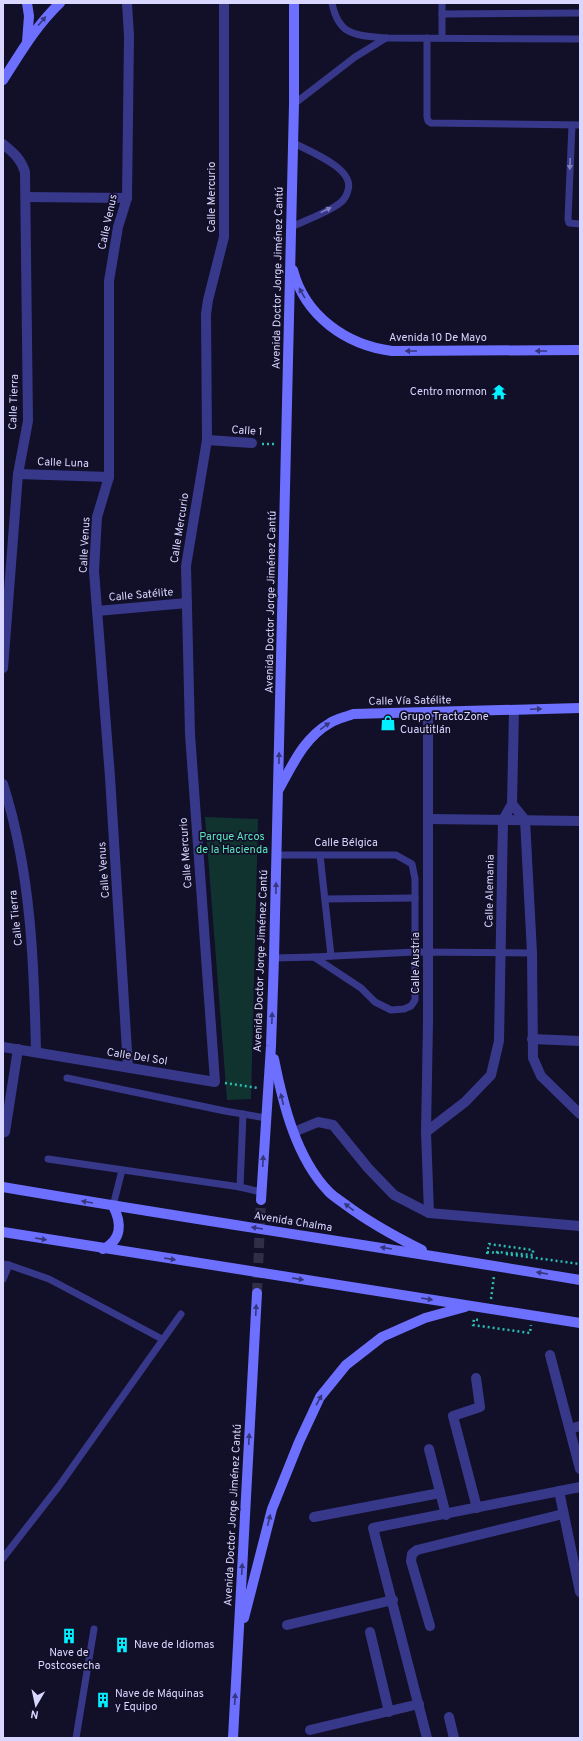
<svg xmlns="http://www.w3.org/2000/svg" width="583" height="1741" font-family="Overpass,sans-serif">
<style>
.green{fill:#113330}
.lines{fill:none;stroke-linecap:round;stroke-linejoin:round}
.secondary-tunnel{stroke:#302d49;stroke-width:10;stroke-dasharray:10 5;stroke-linecap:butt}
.path{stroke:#2abfb0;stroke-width:2.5;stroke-dasharray:2 3;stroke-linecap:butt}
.lane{stroke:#38388a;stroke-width:7}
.street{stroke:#38388a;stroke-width:10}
.secondary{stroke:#6d70ff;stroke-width:10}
.oneway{fill:#36367f}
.oneway2{fill:#807fbf}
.labels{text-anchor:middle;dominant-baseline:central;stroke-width:3.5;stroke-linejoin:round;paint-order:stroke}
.street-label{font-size:11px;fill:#d9d6ff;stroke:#120f29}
.poi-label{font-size:11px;fill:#d9d6ff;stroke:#120f29;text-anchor:start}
.park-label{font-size:11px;fill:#5ce6bd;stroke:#120f29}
</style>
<rect width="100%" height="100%" fill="#120f29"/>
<!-- green -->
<path class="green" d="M205,817L258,819L251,1099L227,1100Z"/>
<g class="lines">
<!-- secondary-tunnel -->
<path class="secondary-tunnel" d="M257,1293L261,1200"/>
<!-- path -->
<g class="path">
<path d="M262,444H275"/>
<path d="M225,1083L258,1088"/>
<path d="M487,1252L499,1253"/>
<path d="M487,1254L489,1244L533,1250V1255L497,1252V1256"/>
<path d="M506,1254L580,1264"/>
<path d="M491,1299L494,1276"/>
<path d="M478,1320L474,1319L473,1325L530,1333L531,1325"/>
</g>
<!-- lane -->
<g class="lane">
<path d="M332,3C339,37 356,35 386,38L580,39"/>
<path d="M442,14L580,13"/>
<path d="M427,38V117L428,121L431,123L580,125"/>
<path d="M442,38V3"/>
<path d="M294,104L355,57L386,38"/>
<path d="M572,125L568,219L569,223L580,224"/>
<path d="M291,227C306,220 327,213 340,203C344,200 347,195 348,190C355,168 308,151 292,142"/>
<path d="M320,855L331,956"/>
<path d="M325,899L415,898"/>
<path d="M314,957L415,952L532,953"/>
<path d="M274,958L314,957L361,988L375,1002L391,1010L404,1009L411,1006L415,1000V879L412,864L396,855H277"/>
<path d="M67,1078L225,1111L266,1118"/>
<path d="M243,1114L240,1187L261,1192"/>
<path d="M48,1159L240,1187"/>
<path d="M113,1206L122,1170"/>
<path d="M3,1264L9,1265L3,1279"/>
<path d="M9,1265L49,1279L162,1339"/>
<path d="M3,1558L59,1486L181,1314"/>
<path d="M76,1738L94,1629"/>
</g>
<!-- street -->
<g class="street">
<path d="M127,3L129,36L127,198L118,227L109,281V477L97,517L94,571L110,777L128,1067"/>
<path d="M3,144C14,153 21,159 25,172L28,421L18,474L3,668"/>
<path d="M26,197L127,198"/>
<path d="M207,440L252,443"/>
<path d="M18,474L109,477"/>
<path d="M97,611L187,603"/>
<path d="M428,712V1022L426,1132L429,1213"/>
<path d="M3,784C31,871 34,962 36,1052"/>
<path d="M512,804L525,820L532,953L533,1058L541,1076L580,1114"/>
<path d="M428,819L580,821"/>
<path d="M532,1039L580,1041"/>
<path d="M3,1047L215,1082L190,734L186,566L207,440L206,314L208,300L224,237V3"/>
<path d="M5,1132L18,1049"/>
<path d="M294,1132L318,1122L333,1125L368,1168L394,1195L429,1213L580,1226"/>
<path d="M426,1132L465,1102L491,1075L499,1041L503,820L512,804L514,710"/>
<path d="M550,1355L580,1469"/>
<path d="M476,1378L480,1407L453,1416L477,1508"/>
<path d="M570,1429L580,1426"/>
<path d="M429,1449L446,1515"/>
<path d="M559,1491L580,1592"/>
<path d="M314,1517L440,1493"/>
<path d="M287,1625L393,1600"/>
<path d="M430,1626L411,1561L412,1554L417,1550L563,1514"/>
<path d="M370,1632L389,1712"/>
<path d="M449,1717L454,1738"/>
<path d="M310,1730L419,1704"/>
<path d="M427,1738L373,1528L580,1487"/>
</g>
<!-- secondary -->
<g class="secondary">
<path d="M27,42L29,16L27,3"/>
<path d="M3,80C21,52 36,26 60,3"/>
<path d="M293,270C305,316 346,345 392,351L580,350"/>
<path d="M279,789C293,764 304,738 330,723C336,719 346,717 353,714L580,708"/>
<path d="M274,1059C283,1104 296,1158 329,1192C334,1197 341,1201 346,1205C370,1223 396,1237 422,1250"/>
<path d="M3,1187C195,1220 388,1248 580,1280"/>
<path d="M261,1200L271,1046L274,958L294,104V3"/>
<path d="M3,1232L580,1323"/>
<path d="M103,1249C122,1240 122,1223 113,1206"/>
<path d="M244,1618L272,1509L299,1442L320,1397L346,1365L382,1337L425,1318L465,1307"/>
<path d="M233,1738L257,1293"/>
</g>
</g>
<!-- one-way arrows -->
<defs><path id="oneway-solid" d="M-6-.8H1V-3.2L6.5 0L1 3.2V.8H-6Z"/></defs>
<g class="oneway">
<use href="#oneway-solid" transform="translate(42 21) rotate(-50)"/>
<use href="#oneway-solid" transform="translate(302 293) rotate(-120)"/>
<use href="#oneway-solid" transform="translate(411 351) rotate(180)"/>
<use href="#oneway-solid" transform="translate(541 351) rotate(180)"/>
<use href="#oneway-solid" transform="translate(536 709) rotate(-2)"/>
<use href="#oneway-solid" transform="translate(325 726) rotate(-36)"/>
<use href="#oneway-solid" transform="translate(279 758) rotate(-89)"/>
<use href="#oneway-solid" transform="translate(276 888) rotate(-89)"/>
<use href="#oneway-solid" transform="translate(272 1018) rotate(-88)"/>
<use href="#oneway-solid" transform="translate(282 1099) rotate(-104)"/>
<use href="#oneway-solid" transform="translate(263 1161) rotate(-87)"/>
<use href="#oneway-solid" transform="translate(87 1202) rotate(-170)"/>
<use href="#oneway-solid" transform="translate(349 1207) rotate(-143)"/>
<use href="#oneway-solid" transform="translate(257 1228) rotate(-171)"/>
<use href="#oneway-solid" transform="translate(41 1239) rotate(9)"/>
<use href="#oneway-solid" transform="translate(386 1248) rotate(-171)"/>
<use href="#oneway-solid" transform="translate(170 1259) rotate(9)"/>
<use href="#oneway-solid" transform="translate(542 1273) rotate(-171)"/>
<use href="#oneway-solid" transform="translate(298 1279) rotate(9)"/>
<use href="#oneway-solid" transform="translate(427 1299) rotate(9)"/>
<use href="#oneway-solid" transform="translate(256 1310) rotate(-87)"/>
<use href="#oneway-solid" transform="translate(319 1400) rotate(-61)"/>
<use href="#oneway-solid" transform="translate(249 1439) rotate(-87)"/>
<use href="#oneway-solid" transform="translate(269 1520) rotate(-76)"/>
<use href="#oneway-solid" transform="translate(242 1569) rotate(-87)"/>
<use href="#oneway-solid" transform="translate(235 1699) rotate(-86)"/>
</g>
<g class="oneway2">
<use href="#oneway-solid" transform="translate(570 164) rotate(92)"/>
<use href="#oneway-solid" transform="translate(326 210) rotate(-26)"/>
</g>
<!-- icons -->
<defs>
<g id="temple-bare" transform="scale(1.2)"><path d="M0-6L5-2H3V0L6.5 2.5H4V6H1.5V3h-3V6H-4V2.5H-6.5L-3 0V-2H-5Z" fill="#02f0ff" stroke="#120f29" stroke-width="2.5" paint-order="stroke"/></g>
<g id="shop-bare" transform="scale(1.2)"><path d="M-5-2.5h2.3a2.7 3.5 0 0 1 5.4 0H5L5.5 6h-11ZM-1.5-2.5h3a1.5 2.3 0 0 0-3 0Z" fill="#02f0ff" stroke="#120f29" stroke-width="2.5" paint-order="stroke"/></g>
<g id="building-bare" transform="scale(1.2)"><path d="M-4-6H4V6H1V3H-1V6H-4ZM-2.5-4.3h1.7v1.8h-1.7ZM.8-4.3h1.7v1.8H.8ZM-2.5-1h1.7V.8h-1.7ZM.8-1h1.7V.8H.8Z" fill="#02f0ff" stroke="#120f29" stroke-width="2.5" paint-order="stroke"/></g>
</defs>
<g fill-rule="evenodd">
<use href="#temple-bare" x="499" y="392"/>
<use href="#shop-bare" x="388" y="723"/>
<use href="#building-bare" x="69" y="1636"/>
<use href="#building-bare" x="122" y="1645"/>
<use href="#building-bare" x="103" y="1700"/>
</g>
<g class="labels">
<!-- street labels -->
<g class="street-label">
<text transform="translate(212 197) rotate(-90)">Calle Mercurio</text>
<text transform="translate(108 222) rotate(-78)">Calle Venus</text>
<text transform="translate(278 278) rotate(-89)">Avenida Doctor Jorge Jiménez Cantú</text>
<text x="438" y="338">Avenida 10 De Mayo</text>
<text transform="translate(14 402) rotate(-88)">Calle Tierra</text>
<text transform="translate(247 431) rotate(4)">Calle 1</text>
<text transform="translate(63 463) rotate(2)">Calle Luna</text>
<text transform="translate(180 528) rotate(-81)">Calle Mercurio</text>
<text transform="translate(85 545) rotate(-87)">Calle Venus</text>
<text transform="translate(141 595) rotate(-5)">Calle Satélite</text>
<text transform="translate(271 602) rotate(-89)">Avenida Doctor Jorge Jiménez Cantú</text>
<text transform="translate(410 701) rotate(-1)">Calle Vía Satélite</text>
<text x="346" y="843">Calle Bélgica</text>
<text transform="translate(186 853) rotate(-94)">Calle Mercurio</text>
<text transform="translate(104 870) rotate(-94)">Calle Venus</text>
<text transform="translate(490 891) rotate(-89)">Calle Alemania</text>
<text transform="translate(16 918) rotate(-96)">Calle Tierra</text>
<text transform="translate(261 961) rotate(-88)">Avenida Doctor Jorge Jiménez Cantú</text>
<text transform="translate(416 963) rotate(-90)">Calle Austria</text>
<text transform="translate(137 1057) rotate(9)">Calle Del Sol</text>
<text transform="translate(293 1222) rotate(9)">Avenida Chalma</text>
<text transform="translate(233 1515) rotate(-87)">Avenida Doctor Jorge Jiménez Cantú</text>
</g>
<!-- poi labels -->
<g class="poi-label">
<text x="487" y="392" text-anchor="end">Centro mormon</text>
<text x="400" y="717">Grupo TractoZone<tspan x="400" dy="13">Cuautitlán</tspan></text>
<text x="134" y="1645">Nave de Idiomas</text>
<text x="69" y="1653" text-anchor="middle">Nave de<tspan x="69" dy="13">Postcosecha</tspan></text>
<text x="115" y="1694">Nave de Máquinas<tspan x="115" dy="13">y Equipo</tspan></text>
</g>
<!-- park labels -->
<g class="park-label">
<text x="232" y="837">Parque Arcos<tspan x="232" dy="13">de la Hacienda</tspan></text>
</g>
</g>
<!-- border -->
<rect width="583" height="1741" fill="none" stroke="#d9d6ff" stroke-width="8"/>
<!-- north arrow -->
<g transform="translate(36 1705) rotate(189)" stroke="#120f29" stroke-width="3" paint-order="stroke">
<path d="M0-3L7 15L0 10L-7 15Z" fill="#d9d6ff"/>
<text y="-6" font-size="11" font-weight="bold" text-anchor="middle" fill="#d9d6ff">N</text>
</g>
</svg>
